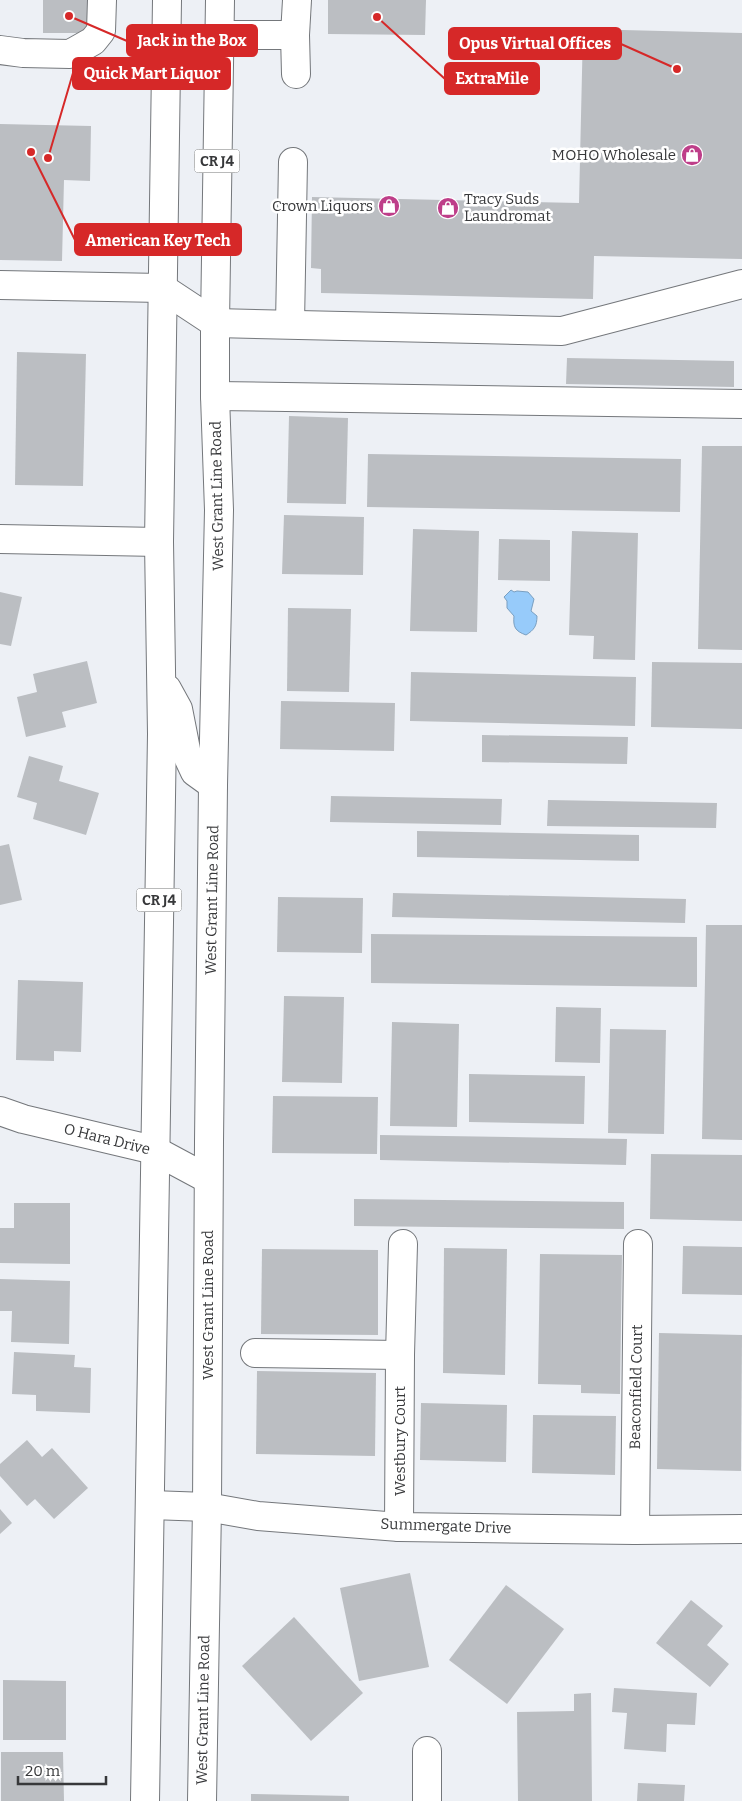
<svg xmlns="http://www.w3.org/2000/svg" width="742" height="1801" font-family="Bitter,serif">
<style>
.water{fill:#97cbfa;stroke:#7a9fc0}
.building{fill:#bbbec2}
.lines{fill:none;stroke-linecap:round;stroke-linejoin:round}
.minor-casing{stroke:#74777b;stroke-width:30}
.major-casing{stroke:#74777b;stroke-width:30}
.minor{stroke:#fff;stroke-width:28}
.major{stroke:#fff;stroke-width:28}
.labels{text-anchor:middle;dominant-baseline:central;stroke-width:5;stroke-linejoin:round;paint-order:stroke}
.shield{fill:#fff;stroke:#737475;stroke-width:1}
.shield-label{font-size:14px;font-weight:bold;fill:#37383a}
.poi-label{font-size:15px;fill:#37383a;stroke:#fff;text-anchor:end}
.street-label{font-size:15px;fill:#37383a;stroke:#fff}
.leader{fill:none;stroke:#d62828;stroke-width:2}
.callout-dot{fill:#d62828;stroke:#fff;stroke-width:2}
.callout{fill:#d62828;stroke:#d62828;stroke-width:2}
.callout-label{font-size:16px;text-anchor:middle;font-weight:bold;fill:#fff}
</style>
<rect width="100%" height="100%" fill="#edf0f5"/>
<!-- water -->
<path class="water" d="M511,590L514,592L517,591L528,592L534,599L531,611L537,616C537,626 534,630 526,635C515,631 513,627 514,616L507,608V601L504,597Z"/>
<!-- building -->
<g class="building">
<rect x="43" y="0" width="51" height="33"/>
<path d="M328,0H426L425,35L328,34Z"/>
<path d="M583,29L742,33V259L594,256L593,299L321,293V269L311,268L312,197L579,203Z"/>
<path d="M0,124L91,126L90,181L64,180L62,261L0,260Z"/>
<path d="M17,352L86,354L83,486L15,485Z"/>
<path d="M567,358L734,361V387L566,384Z"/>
<path d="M289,416L348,418L346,504L287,503Z"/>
<path d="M702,446H742V650L698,649Z"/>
<path d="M368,454L681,459L680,512L367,507Z"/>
<path d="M284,515L364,517L363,575L282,574Z"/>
<path d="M413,529L479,531L477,632L410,631Z"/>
<path d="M572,531L638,533L635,660L593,659L594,636L569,635Z"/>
<path d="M499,539L550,540V581L498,580Z"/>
<path d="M0,592L22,597L11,646L0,644Z"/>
<path d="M288,608L351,609L349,692L287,691Z"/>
<path d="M87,661L97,703L62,712L66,727L26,737L17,697L37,692L33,674Z"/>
<path d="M652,662L742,663V729L651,727Z"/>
<path d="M411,672L636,677L635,726L410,721Z"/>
<path d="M281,701L395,703L394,751L280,749Z"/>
<path d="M482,735L628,737L627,764L482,762Z"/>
<path d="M29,756L63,766L59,781L99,793L86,835L33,819L37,803L17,797Z"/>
<path d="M331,796L502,799L501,825L330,822Z"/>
<path d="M548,800L717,803L716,828L547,826Z"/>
<path d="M417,831L639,835V861L417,857Z"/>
<path d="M9,844L22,900L0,905V846Z"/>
<path d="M393,893L686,899L685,923L392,917Z"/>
<path d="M278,897L363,898L362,953L277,952Z"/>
<path d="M706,925H742V1140L702,1139Z"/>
<path d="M371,934L697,937V987L371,983Z"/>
<path d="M18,980L83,982L81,1052L54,1051V1061L16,1060Z"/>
<path d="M284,996L344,997L342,1083L282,1082Z"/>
<path d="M556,1007L601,1008L600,1063L555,1062Z"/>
<path d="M392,1022L459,1024L457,1127L390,1126Z"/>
<path d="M610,1029L666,1030L664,1134L608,1133Z"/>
<path d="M469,1074L585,1076L584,1124L469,1122Z"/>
<path d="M273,1096L378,1097L377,1154L272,1153Z"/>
<path d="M380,1135L627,1139L626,1165L380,1160Z"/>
<path d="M651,1154L742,1155V1221L650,1219Z"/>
<path d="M354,1199L624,1202V1229L354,1226Z"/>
<path d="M14,1203H70V1264L0,1263V1228H14Z"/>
<path d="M683,1246L742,1247V1295L682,1294Z"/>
<path d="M444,1248L507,1249L505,1375L443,1373Z"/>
<path d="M262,1249L378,1250V1335L261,1334Z"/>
<path d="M540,1254L622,1255L620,1394L581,1393V1385L538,1384Z"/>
<path d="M0,1279L70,1281L69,1344L11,1342L12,1311H0Z"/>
<path d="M659,1333L742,1335L741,1471L657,1469Z"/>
<path d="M14,1352L75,1355L74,1367L91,1368L90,1413L36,1411V1395L12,1394Z"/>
<path d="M257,1371L376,1373L375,1456L256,1454Z"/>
<path d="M421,1403L507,1405L506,1462L420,1460Z"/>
<path d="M533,1415L616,1416L615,1475L532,1473Z"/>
<path d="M27,1440L42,1457L52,1448L88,1488L54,1519L35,1499L27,1506L0,1476V1464Z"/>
<path d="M0,1509L12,1523L0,1534Z"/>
<path d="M410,1573L429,1667L359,1681L340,1588Z"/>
<path d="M506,1585L564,1629L507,1704L449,1660Z"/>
<path d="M691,1600L723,1626L707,1645L729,1664L710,1687L656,1643Z"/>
<path d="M294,1617L363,1693L311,1741L242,1666Z"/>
<path d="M3,1680L66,1681V1740H3Z"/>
<path d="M614,1688L697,1693L695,1725L667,1724L666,1752L624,1749L627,1713L612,1712Z"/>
<path d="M591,1693L592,1801H518L517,1712L574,1711V1694Z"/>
<path d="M1,1752H63L64,1801H1Z"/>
<path d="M638,1783L685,1785L684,1801H637Z"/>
<path d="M251,1794L349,1796V1801H251Z"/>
</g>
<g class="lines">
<!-- minor casing -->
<g class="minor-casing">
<g id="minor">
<path d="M219,35H295L296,74"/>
<path d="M295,35L297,0"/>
<path d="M0,50L23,53L70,54L93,41L101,31L102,0"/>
<path d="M0,285L162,288L215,323L562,331L742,284"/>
<path d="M290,324L293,162"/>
<path d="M215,396L742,404"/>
<path d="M0,539L159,542"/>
<path d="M0,1111L23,1119L154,1150L208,1179"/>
<path d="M255,1353L400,1355"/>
<path d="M151,1505L207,1507L258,1516L399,1527L635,1530L742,1529"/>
<path d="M399,1527L400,1355L403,1244"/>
<path d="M635,1530L638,1244"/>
<path d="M427,1801V1751"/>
</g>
</g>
<!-- major casing -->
<g class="major-casing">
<g id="major">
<path d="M167,689L178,709L187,755L195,772L213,785"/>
<path d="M145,1801L162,734L159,542L167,0"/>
<path d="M202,1801L207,1507L209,1142L213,785L219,510L215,396V323L220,0"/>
</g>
</g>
<!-- minor -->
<use href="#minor" class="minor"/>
<!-- major -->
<use href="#major" class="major"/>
</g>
<!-- icons -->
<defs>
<g id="shop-disc" transform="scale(1.125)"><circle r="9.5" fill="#be3e89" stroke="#fff"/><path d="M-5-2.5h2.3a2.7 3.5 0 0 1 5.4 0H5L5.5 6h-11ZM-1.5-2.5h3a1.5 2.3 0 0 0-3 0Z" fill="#fff"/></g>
</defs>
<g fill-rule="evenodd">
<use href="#shop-disc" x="692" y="155"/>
<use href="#shop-disc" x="389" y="206"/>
<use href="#shop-disc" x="448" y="208"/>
</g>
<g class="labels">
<!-- shield labels -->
<g class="shield">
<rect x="194.5" y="149.5" width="45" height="23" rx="4"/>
<rect x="136.5" y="888.5" width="45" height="23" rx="4"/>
</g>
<g class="shield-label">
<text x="217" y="161">CR J4</text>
<text x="159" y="900">CR J4</text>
</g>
<!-- poi labels -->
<g class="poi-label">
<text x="676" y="155">MOHO Wholesale</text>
<text x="464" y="199" text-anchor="start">Tracy Suds<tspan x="464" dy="17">Laundromat</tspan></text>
<text x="373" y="206">Crown Liquors</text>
</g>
<!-- street labels -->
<g class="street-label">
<text transform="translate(217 496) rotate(-91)">West Grant Line Road</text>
<text transform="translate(212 900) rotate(-89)">West Grant Line Road</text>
<text transform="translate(107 1139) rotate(14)">O Hara Drive</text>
<text transform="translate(208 1305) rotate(-90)">West Grant Line Road</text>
<text transform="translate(636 1387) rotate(-89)">Beaconfield Court</text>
<text transform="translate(400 1441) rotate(-90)">Westbury Court</text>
<text transform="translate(446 1526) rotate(2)">Summergate Drive</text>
<text transform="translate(203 1710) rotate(-89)">West Grant Line Road</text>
</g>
</g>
<!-- callouts -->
<path class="leader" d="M69 16L127 41M677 69L621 44M48 158L73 73M377 17L445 79M31 152L75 240"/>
<g class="callout-dot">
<circle cx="69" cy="16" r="5"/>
<circle cx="677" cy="69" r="5"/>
<circle cx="48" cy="158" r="5"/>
<circle cx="377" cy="17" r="5"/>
<circle cx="31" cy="152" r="5"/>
</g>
<g class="callout">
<rect x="127" y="25" width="130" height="31" rx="5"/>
<rect x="449" y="28" width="172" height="31" rx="5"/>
<rect x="73" y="58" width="157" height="31" rx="5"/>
<rect x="445" y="63" width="94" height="31" rx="5"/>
<rect x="75" y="224" width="166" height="31" rx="5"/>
</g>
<g class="callout-label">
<text x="192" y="46">Jack in the Box</text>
<text x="535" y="49">Opus Virtual Offices</text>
<text x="152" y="79">Quick Mart Liquor</text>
<text x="492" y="84">ExtraMile</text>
<text x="158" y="246">American Key Tech</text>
</g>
<!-- scale -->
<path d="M18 1776v8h88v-8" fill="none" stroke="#37383a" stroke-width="2.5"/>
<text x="25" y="1776" font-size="15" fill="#37383a" stroke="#ffffff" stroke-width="4" paint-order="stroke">20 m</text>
</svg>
